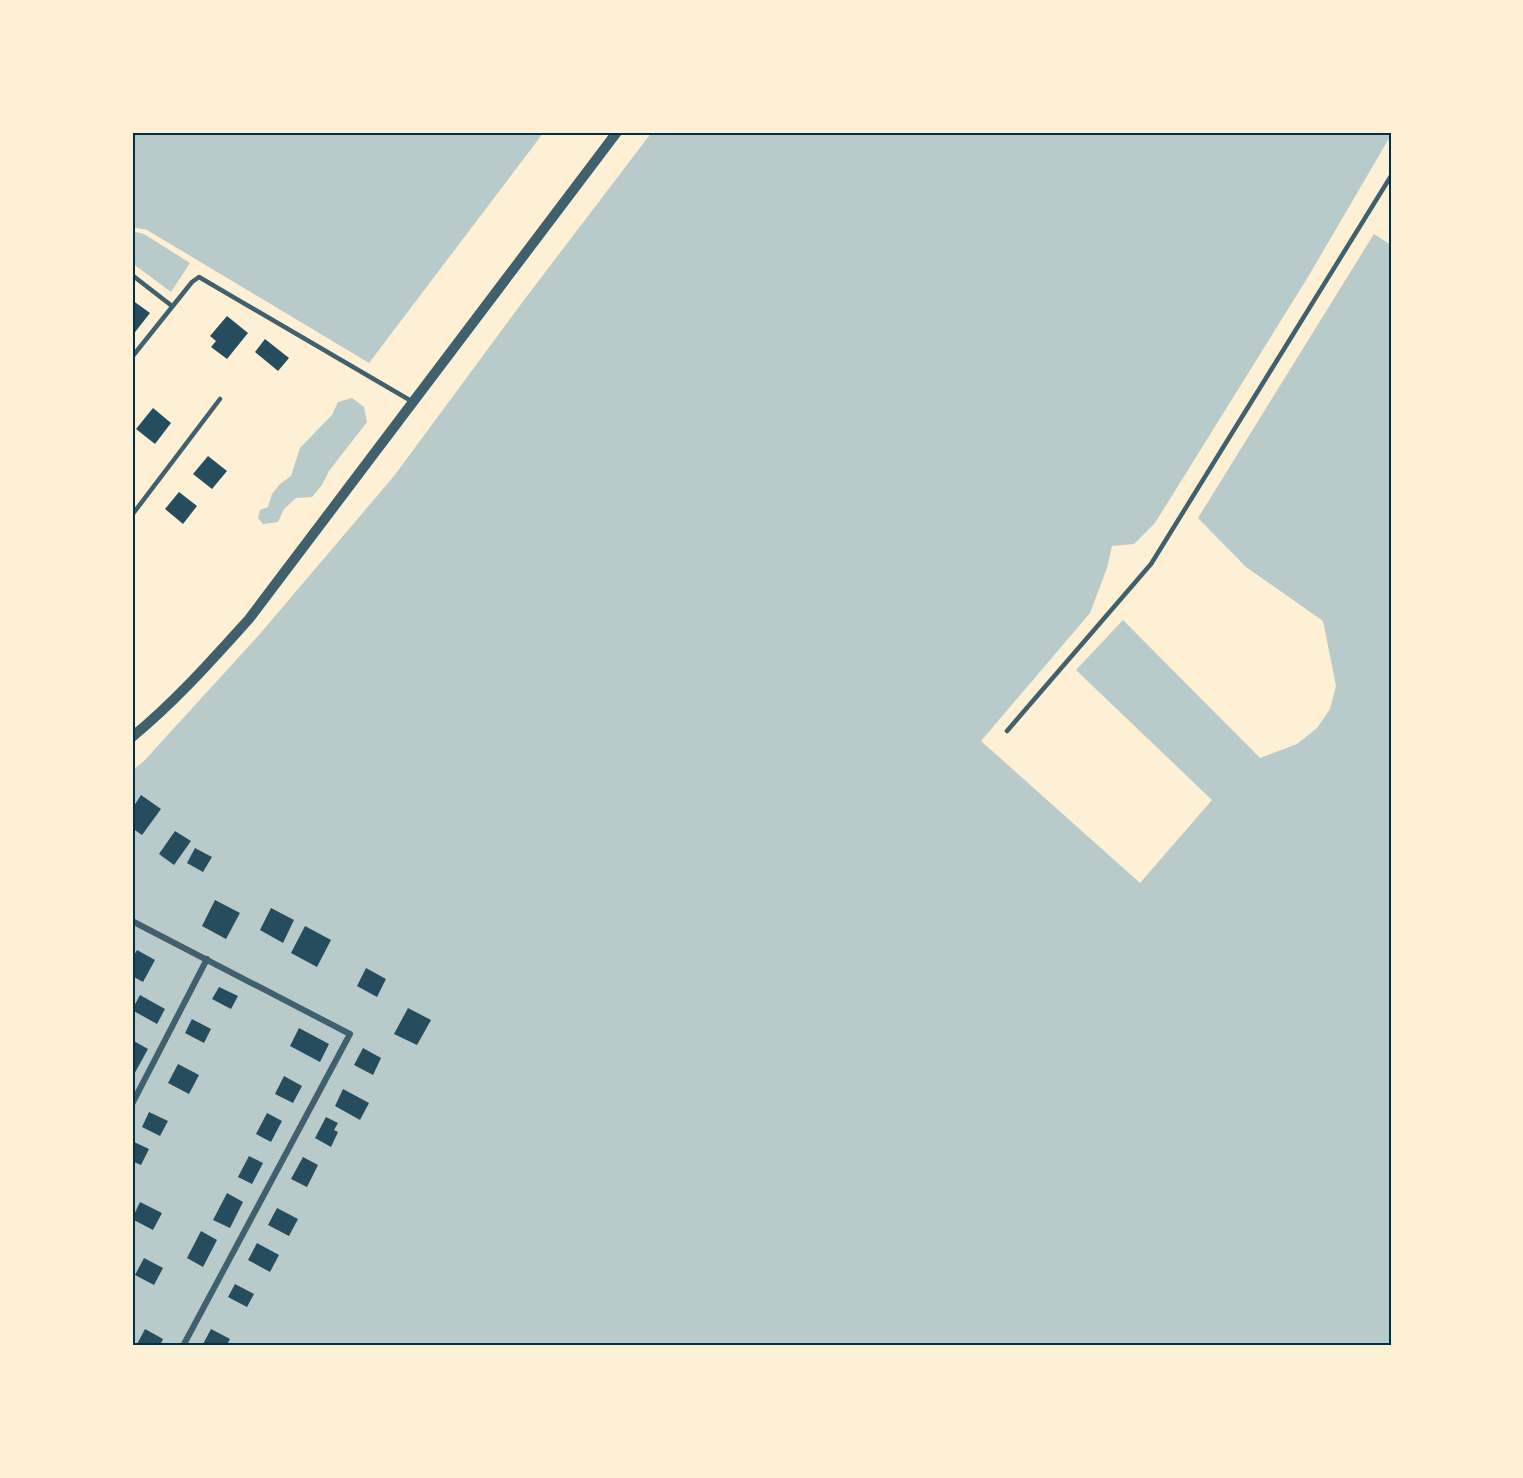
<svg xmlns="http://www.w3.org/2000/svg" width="1523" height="1478" font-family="'PT Sans',sans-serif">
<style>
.green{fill:#b9caca}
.building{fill:#264d5e}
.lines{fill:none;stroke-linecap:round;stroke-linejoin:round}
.service{stroke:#3f606c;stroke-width:4.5}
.minor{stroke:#3f606c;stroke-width:6}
.tertiary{stroke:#3f606c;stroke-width:10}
.neatline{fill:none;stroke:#003049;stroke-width:2}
</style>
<rect width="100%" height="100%" fill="#fdf0d5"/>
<!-- green -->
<g class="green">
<path d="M132,132H544L369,363L147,230L132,227Z"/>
<path d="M652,132H1391V135L1308,277L1155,523L1134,544L1112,546L1107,568L1090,613L981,741L1140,883L1212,800L1076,670L1123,620L1260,758L1297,744L1317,728L1330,709L1336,686L1323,621L1246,567L1198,518L1374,234L1391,245V1346H132V771L144,761L259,635L394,476L521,304Z"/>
<path d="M132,231L144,234L190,263L171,292L132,263Z"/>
<path d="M352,398L364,407L367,422L329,471L322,485L312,497L296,498L284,509L278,522L263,524L258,518L260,510L268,507L272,494L280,484L291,476L300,448L332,415L338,402Z"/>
</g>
<!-- building -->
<g class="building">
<path d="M132,300L150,313L132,336Z"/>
<path d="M227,316L248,333L227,359L211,347L216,341L210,336Z"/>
<path d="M265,339L289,358L278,371L255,352Z"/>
<path d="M153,408L171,423L155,444L136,429Z"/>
<path d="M208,456L227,471L212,489L193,474Z"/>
<path d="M179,492L197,506L183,524L165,509Z"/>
<path d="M141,795L161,809L142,835L132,828V809Z"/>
<path d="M175,831L191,841L174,865L159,854Z"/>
<path d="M195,848L212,857L203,872L187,863Z"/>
<path d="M215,900L240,913L226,939L202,926Z"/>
<path d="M271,908L294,920L283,943L260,930Z"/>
<path d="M305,926L331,940L317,967L291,953Z"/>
<path d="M137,950L155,960L143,982L132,976V959Z"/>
<path d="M366,968L386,979L377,997L357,986Z"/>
<path d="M219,987L238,996L231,1009L212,999Z"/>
<path d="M140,995L165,1009L157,1024L132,1010Z"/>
<path d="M408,1008L431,1020L417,1045L394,1034Z"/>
<path d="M192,1019L211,1029L204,1043L185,1033Z"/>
<path d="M299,1028L329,1044L320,1062L290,1046Z"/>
<path d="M132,1040L148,1049L132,1078Z"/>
<path d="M363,1048L381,1058L373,1075L354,1065Z"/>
<path d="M178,1064L199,1075L189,1094L168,1083Z"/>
<path d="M284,1076L302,1086L293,1103L275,1094Z"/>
<path d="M343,1089L369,1103L360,1120L335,1106Z"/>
<path d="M149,1112L168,1121L160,1136L142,1127Z"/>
<path d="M267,1113L282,1121L271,1142L256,1134Z"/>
<path d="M326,1117L338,1123L334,1130L338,1132L331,1147L315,1138Z"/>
<path d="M132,1141L149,1149L141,1165L132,1161Z"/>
<path d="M249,1156L263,1163L252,1184L238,1177Z"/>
<path d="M303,1157L318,1165L307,1187L291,1179Z"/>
<path d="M227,1193L243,1202L230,1228L213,1220Z"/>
<path d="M140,1202L162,1213L153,1230L132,1219Z"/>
<path d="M277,1208L298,1219L289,1236L268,1225Z"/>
<path d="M201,1231L217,1240L203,1267L187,1258Z"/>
<path d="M257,1243L279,1255L270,1272L248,1260Z"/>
<path d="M144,1258L163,1268L154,1285L135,1275Z"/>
<path d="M235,1284L254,1294L247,1307L228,1297Z"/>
<path d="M145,1329L163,1339L160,1346H136Z"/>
<path d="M211,1329L230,1339L226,1346H202Z"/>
</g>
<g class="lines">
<!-- service -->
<g class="service">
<path d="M132,275L172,306"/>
<path d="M132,357L192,282L199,277L413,402"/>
<path d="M132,515L220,399"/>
<path d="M1007,731L1151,564L1391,176"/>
</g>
<!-- minor -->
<g class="minor">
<path d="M132,921L350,1034L183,1346"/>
<path d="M132,1104L207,959"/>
</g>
<!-- tertiary -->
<path class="tertiary" d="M132,737C175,702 212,660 249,619L617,132"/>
</g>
<!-- border -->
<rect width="1523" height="1478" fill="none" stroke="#fdf0d5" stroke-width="267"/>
<rect x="134" y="134" width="1256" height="1210" class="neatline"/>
</svg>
